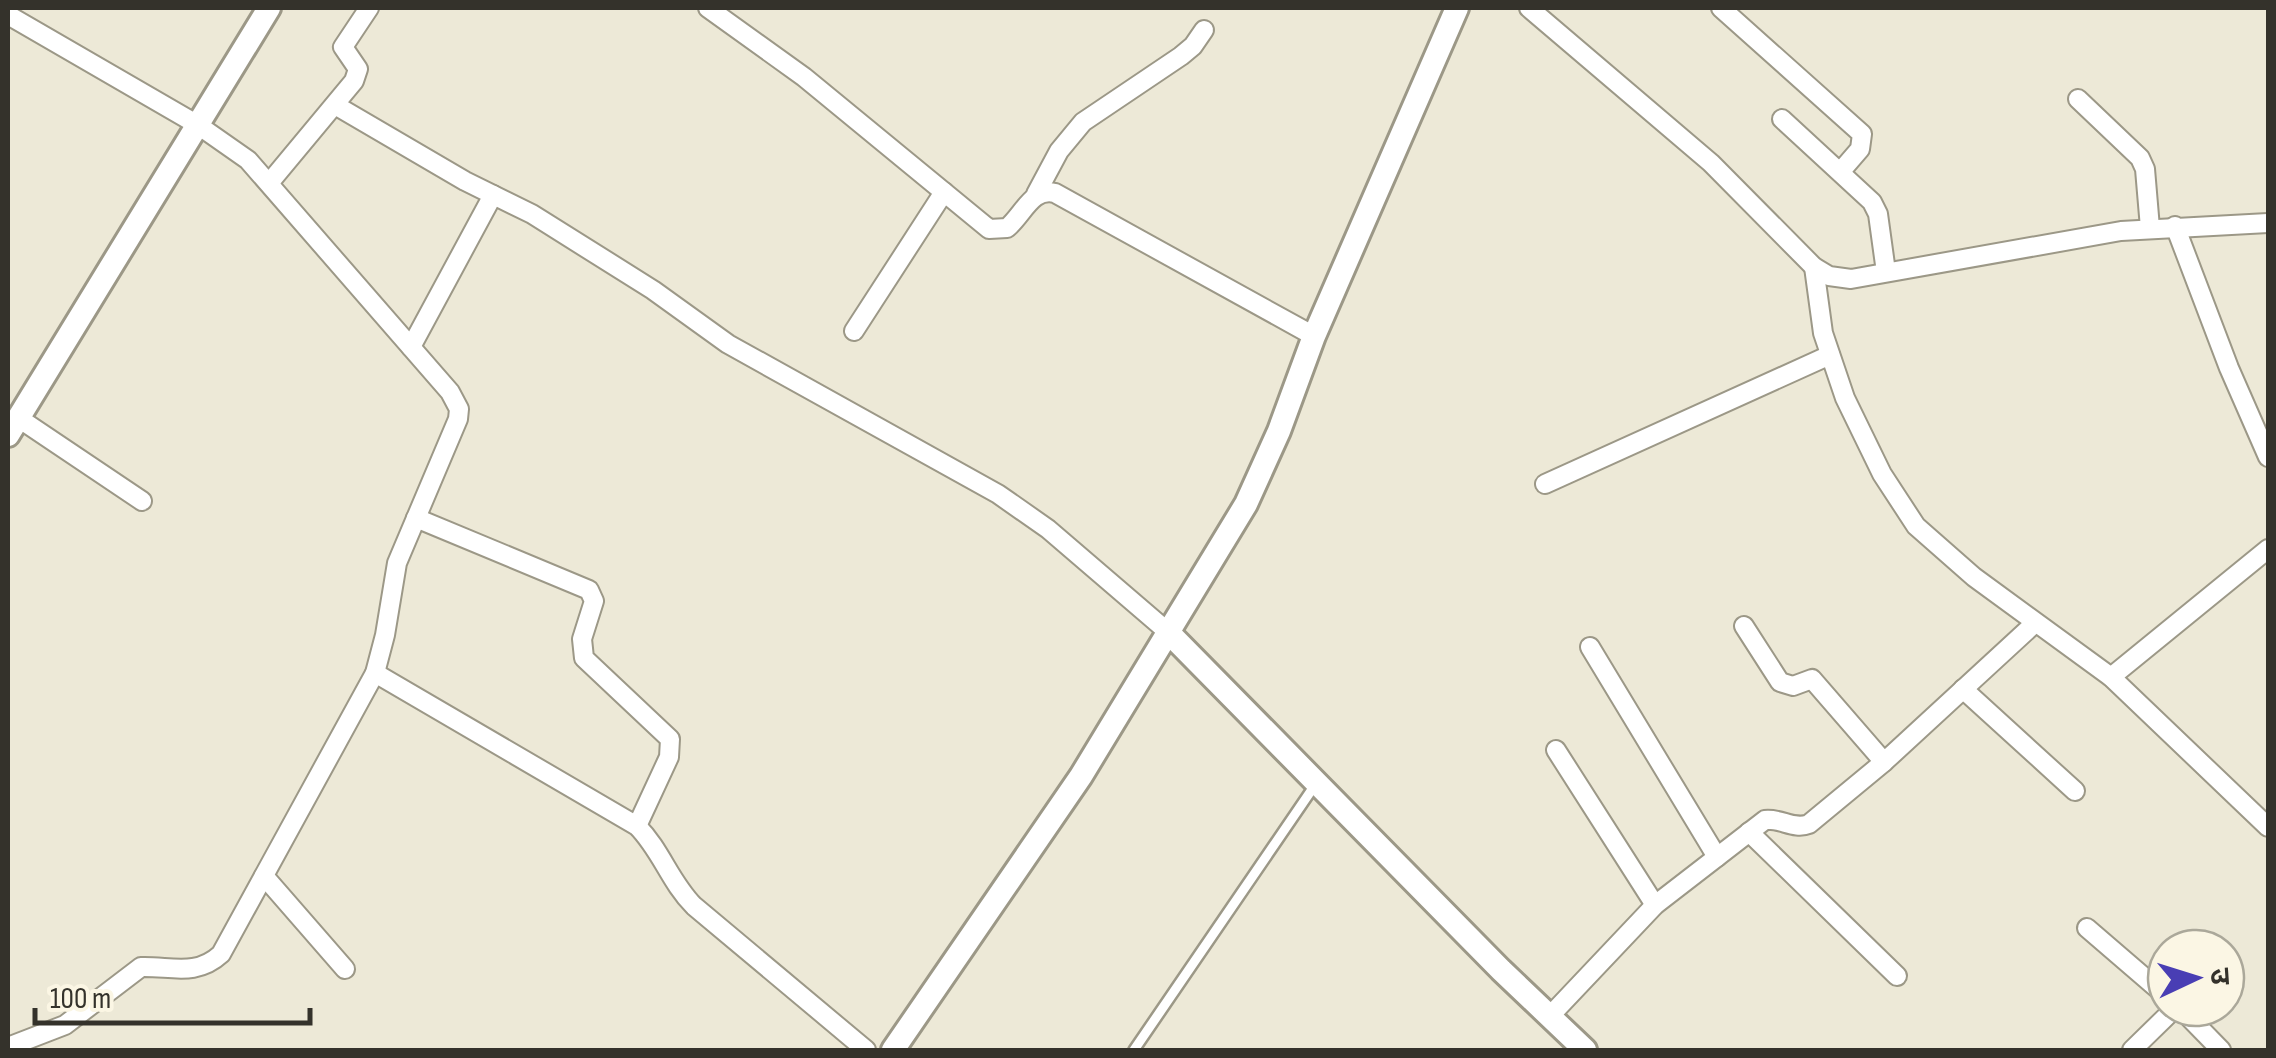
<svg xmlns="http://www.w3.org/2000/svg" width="2276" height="1058" font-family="'Sofia Sans Condensed','Noto Sans Devanagari',sans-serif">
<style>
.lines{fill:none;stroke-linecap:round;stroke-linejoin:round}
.lane-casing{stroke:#9c9887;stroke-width:14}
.street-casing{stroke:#9c9887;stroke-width:22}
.secondary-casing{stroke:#9c9887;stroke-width:28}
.lane{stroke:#fff;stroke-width:9}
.street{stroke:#fff;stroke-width:18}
.secondary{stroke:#fff;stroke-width:22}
</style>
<rect width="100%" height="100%" fill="#ede9d7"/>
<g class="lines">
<!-- lane casing -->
<g class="lane-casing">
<path id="lane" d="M1134,1050L1315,785"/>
</g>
<!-- street casing -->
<g class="street-casing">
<g id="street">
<path d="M708,8L804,77L989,229L1007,228C1023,215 1032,187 1055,193L1314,336"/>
<path d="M1529,8L1711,163L1814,267L1829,276L1851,279L2121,231L2268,223"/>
<path d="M1721,8L1862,134L1860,149L1841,171"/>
<path d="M8,15L198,125L248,160L450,392L459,409L458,419L397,563L385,635L375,673L221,954C196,977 171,966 141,967L65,1025L8,1047"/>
<path d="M2078,99L2140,158L2145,169L2150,228"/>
<path d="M335,105L465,181L532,214L653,290L728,344L998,494L1048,529L1168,632"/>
<path d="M1782,119L1872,202L1878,214L1886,272"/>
<path d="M270,182L354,81L358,69L343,47L369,8"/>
<path d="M1036,194L1059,151L1083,122L1181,56L1193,46L1204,30"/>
<path d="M2175,226L2229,368L2268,457"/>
<path d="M1814,267L1823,333L1845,398L1882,474L1916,526L1974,577L2111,677L2268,827"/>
<path d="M854,331L944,192"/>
<path d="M411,347L493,195"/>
<path d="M17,417L142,501"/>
<path d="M1545,484L1830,355"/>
<path d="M416,518L589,590L594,601L582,639L584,658L670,739L669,757L637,826"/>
<path d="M1744,626L1780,682L1793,686L1812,679L1884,762"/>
<path d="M1590,647L1717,857"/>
<path d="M375,673L637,826C661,850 670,882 694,906L866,1050"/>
<path d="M2111,677L2268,549"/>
<path d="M1963,689L2075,791"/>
<path d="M1556,750L1655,905"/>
<path d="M1749,832L1897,976"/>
<path d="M264,876L345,969"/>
<path d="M2087,928L2166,996"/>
<path d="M2180,1008L2221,1050"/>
<path d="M1549,1017L1655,905L1765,820C1781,818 1794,830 1809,824L1884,762L2035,623"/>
<path d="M2132,1050L2175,1008"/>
</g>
</g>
<!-- secondary casing -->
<g class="secondary-casing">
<g id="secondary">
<path d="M8,435L269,8"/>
<path d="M1168,632L1501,970L1585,1050"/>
<path d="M893,1050L1081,776L1246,504L1279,431L1314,336L1457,8"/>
</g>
</g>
<!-- lane -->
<use href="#lane" class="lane"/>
<!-- street -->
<use href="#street" class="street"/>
<!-- secondary -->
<use href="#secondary" class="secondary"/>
</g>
<!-- border -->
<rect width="2276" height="1058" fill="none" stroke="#34322b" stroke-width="20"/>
<!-- north arrow -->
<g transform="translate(2196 978) rotate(86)"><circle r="48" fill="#fbf6e4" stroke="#aba89a" stroke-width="2.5"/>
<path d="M0-8L18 38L0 25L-18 38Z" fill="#493eb4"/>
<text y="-15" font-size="28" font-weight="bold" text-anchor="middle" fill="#34322b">उ</text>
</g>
<!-- scale -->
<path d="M35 1008v15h275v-15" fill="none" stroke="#34322b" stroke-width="5"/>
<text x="50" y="1008" font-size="30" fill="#34322b" stroke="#fbf6e4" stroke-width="8" paint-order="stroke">100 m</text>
</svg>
